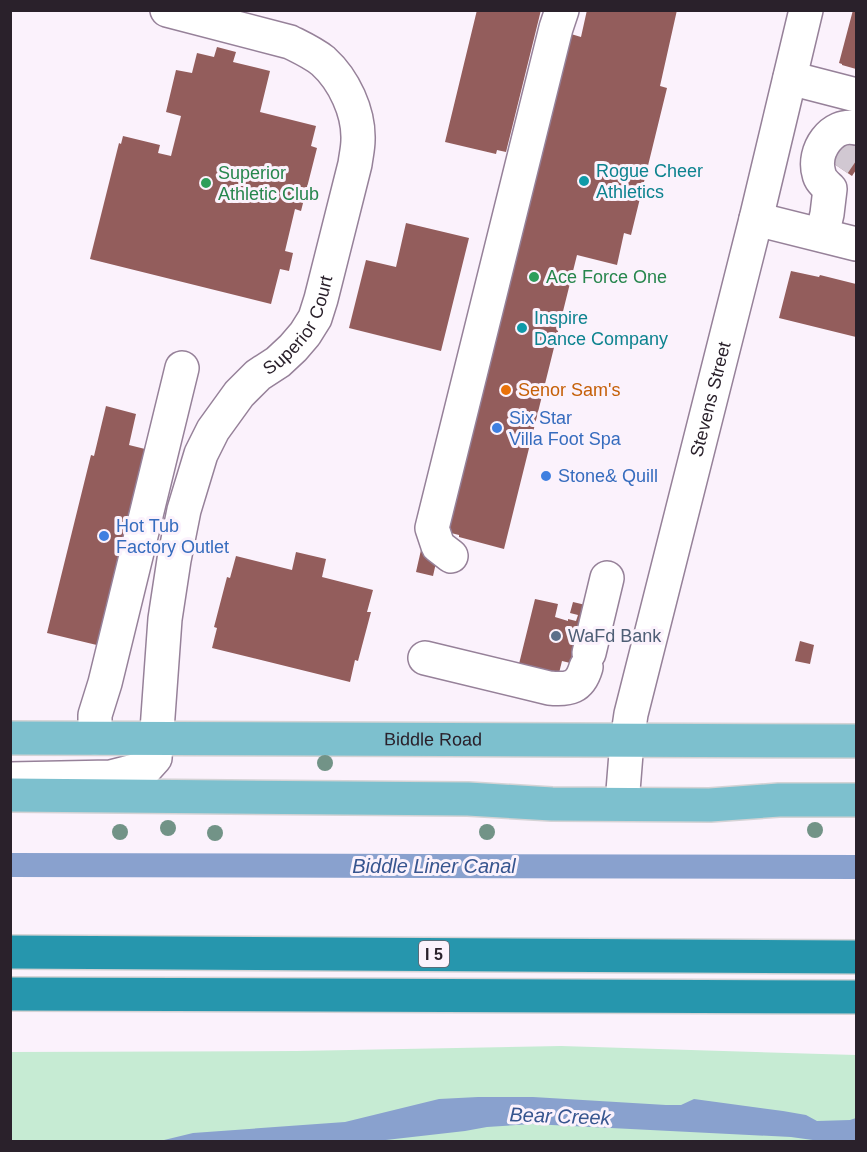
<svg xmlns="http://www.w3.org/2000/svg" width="867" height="1152" font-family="Arial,sans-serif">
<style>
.green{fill:#c6ebd3}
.water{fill:#89a1ce}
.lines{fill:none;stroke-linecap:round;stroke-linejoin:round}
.canal{stroke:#89a1ce;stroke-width:24}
.building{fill:#935d5c}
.minor-tunnel{stroke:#d1c8d2;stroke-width:33;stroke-dasharray:33 16;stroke-linecap:butt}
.minor-casing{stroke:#968199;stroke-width:36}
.major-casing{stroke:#d4d3d5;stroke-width:36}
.highway-casing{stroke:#d4d3d5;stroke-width:36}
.minor{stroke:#fff;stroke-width:33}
.major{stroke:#7dc0ce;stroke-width:33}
.highway{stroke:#2696ad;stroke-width:33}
.tree{fill:#729387}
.culture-dot{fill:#0f9aa8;stroke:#fbf2fc;stroke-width:2}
.leisure-dot{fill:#2e9e5b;stroke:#fbf2fc;stroke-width:2}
.food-dot{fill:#e8710a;stroke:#fbf2fc;stroke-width:2}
.shop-dot{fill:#3f7fe0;stroke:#fbf2fc;stroke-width:2}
.service-dot{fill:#5c6f8a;stroke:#fbf2fc;stroke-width:2}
.labels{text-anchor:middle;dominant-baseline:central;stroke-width:6;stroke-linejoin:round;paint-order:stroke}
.shield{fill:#fbf2fc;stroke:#69606a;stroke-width:1.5}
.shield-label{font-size:16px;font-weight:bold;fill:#2a212b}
.culture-label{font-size:18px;fill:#0d838f;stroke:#fbf2fc;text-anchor:start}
.leisure-label{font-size:18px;fill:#27864d;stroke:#fbf2fc;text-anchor:start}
.street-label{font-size:18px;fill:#2a212b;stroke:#fbf2fc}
.food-label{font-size:18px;fill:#c56008;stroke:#fbf2fc;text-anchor:start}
.shop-label{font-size:18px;fill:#366cbe;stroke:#fbf2fc;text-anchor:start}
.service-label{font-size:18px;fill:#4e5e75;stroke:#fbf2fc;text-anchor:start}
.water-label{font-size:20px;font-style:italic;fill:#37558f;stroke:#fbf2fc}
</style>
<rect width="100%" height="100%" fill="#fbf2fc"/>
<!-- green -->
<path class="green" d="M561,1046L856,1055V1141H11L10,1052L296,1051Z"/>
<!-- water -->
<path class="water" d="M478,1097H533L666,1105H681L694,1099L783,1111L806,1115L817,1121L850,1120L856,1118V1141H820L791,1137L532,1124L487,1127L465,1131L377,1141H160L193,1133L345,1122L439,1099Z"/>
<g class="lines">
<!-- canal -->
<path class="canal" d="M10,865L856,867"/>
</g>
<!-- building -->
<g class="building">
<path d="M477,10H541L506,152L497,150L496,154L445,142Z"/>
<path d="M587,10H677L660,86L667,88L631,235L624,233L617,265L577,255L504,549L459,537V535L443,531L561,31L581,37Z"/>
<path d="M853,10H856V69L842,65V64L839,63Z"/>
<path d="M217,47L236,52L233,62L270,71L260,112L316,126L311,146L317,148L301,211L295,209L285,251L293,253L289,271L280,269L271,304L90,259L119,143L121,144L123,136L160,145L158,153L171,156L181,116L166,112L176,70L192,73L197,53L214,57Z"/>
<path d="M842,137L856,147V170L852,176L827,159Z"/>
<path d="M406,223L469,238L441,351L349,328L366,260L396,267Z"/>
<path d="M791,271L819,277L820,275L856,284V337L779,318Z"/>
<path d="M106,406L136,414L129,445L153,451L105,647L47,633L91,455L94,456Z"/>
<path d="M421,550L438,554L433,576L416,572Z"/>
<path d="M296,552L326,559L322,577L373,590L367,612H371L358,661L355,660L350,682L212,648L217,628L214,627L227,577L230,578L236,556L292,570Z"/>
<path d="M535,599L558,604L555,617L568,621V619L576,621L578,615L570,613L573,602L594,607L595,669L562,661L559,673L519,664Z"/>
<path d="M800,641L814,645L810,664L795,661Z"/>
</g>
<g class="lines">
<!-- minor-tunnel -->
<path class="minor-tunnel" d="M834,164L849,142"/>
<!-- minor casing -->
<g class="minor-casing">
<g id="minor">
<path d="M790,78L856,95"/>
<path d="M756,219L856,244"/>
<path d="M822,235L827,214L830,189C826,185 820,180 819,174C812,151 832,122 856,128"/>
<path d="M451,556L438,546L432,528L556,28L562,10"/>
<path d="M589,653L607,578"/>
<path d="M425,658L549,688C569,690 580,688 586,667"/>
<path d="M95,738V715L105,683L182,368"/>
<path id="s1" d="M10,779L111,777L146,768L155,758L165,619L174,560L184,510L201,454L213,430L239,394L258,375L278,362L293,348L305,334L315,318L321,299L355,164C356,156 358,148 358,140C359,112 344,80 323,61C313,53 302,48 290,42L167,10"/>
<path id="s2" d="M623,791L627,741L631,714L756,219L806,10"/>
</g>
</g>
<!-- major casing -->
<g class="major-casing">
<g id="major">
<path id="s3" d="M10,738L856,741"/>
<path d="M10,795L468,799L552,804L710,805L779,800H856"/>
</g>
</g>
<!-- highway casing -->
<g class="highway-casing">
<g id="highway">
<path d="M10,952L856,957"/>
<path d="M10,994L856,997"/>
</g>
</g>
<!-- minor -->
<use href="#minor" class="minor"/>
<!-- major -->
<use href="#major" class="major"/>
<!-- highway -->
<use href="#highway" class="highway"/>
</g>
<!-- trees -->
<g class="tree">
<circle cx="325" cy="763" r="8"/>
<circle cx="168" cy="828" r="8"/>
<circle cx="815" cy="830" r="8"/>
<circle cx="120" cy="832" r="8"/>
<circle cx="487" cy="832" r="8"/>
<circle cx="215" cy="833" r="8"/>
</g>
<!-- markers -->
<g class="culture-dot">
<circle cx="584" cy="181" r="6"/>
<circle cx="522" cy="328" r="6"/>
</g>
<g class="leisure-dot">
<circle cx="206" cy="183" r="6"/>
<circle cx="534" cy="277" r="6"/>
</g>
<circle class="food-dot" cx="506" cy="390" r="6"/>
<g class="shop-dot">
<circle cx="497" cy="428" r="6"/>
<circle cx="546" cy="476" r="6"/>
<circle cx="104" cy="536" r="6"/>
</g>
<circle class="service-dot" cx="556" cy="636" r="6"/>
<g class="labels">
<!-- shield labels -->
<rect class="shield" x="419" y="941" width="30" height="26" rx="4.5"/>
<g class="shield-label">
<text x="434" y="954">I 5</text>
</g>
<!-- culture labels -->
<g class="culture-label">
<text x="596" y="171">Rogue Cheer<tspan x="596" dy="21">Athletics</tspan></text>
<text x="534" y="318">Inspire<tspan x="534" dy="21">Dance Company</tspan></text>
</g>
<!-- leisure labels -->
<g class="leisure-label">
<text x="218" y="173">Superior<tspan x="218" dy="21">Athletic Club</tspan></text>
<text x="546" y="277">Ace Force One</text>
</g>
<!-- street labels -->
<g class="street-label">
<text stroke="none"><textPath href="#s1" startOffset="624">Superior Court</textPath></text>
<text stroke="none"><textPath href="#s2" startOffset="402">Stevens Street</textPath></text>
<text stroke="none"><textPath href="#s3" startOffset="423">Biddle Road</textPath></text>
</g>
<!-- food labels -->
<g class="food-label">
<text x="518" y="390">Senor Sam's</text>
</g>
<!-- shop labels -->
<g class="shop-label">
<text x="509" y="418">Six Star<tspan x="509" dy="21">Villa Foot Spa</tspan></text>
<text x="558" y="476">Stone&amp; Quill</text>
<text x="116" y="526">Hot Tub<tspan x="116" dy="21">Factory Outlet</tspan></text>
</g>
<!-- service labels -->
<g class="service-label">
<text x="568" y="636">WaFd Bank</text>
</g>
<!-- water labels -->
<g class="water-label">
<text x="434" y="866">Biddle Liner Canal</text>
<text transform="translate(560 1116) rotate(2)">Bear Creek</text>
</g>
</g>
<!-- border -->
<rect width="867" height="1152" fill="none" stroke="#2a212b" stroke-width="24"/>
</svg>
